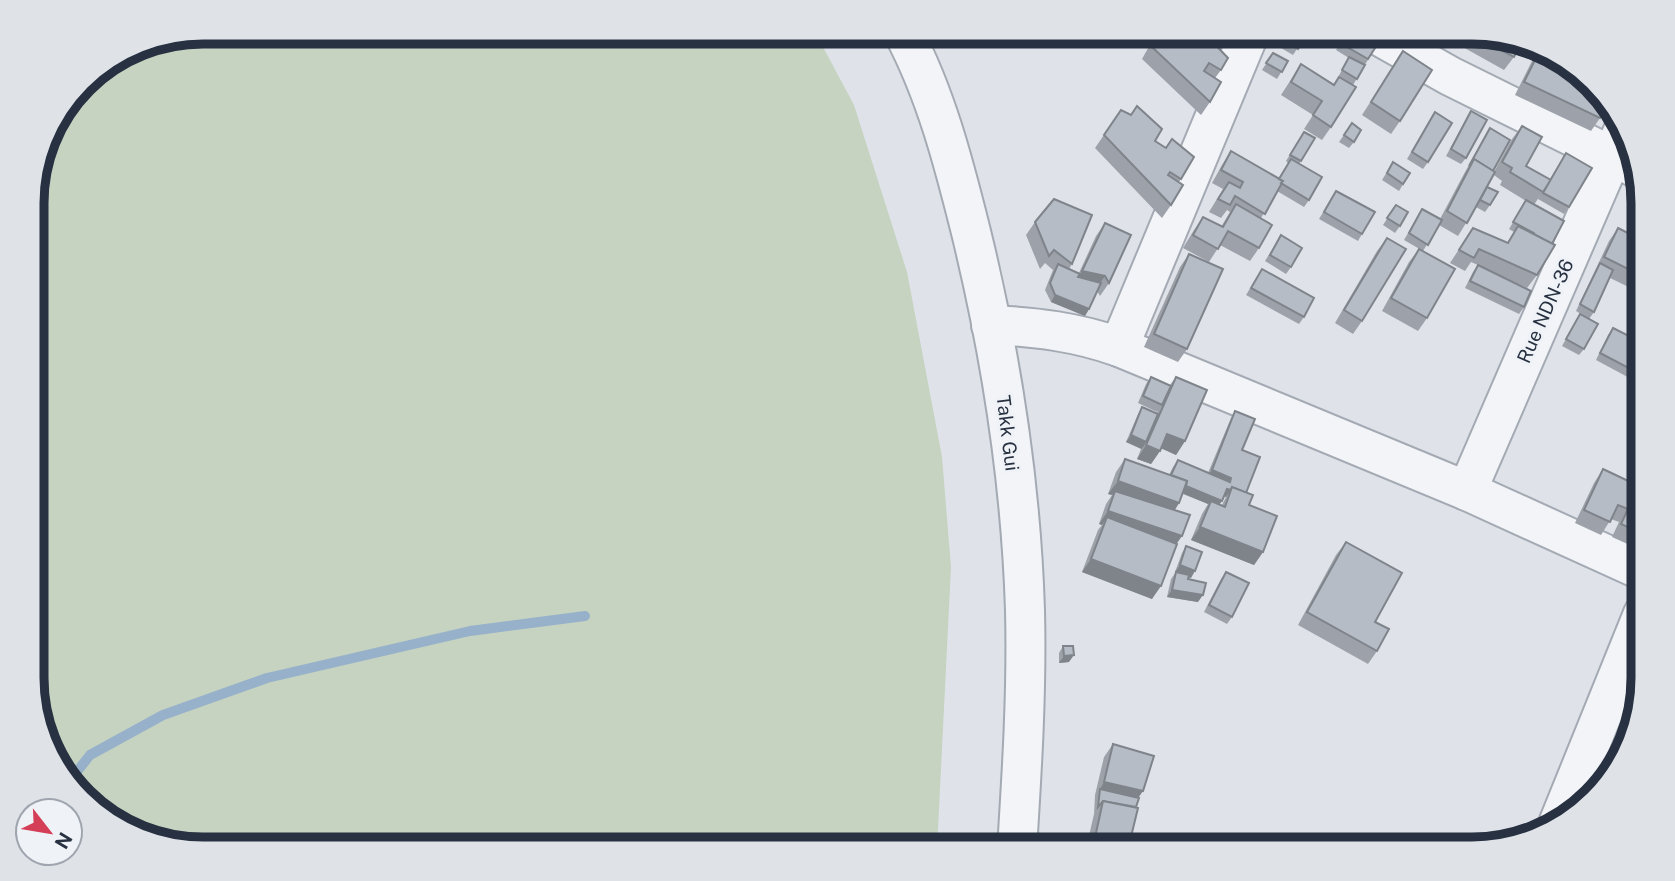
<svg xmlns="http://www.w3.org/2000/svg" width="1675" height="881" font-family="'Public Sans',sans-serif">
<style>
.green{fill:#c5d3c0}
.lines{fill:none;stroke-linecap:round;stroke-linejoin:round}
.stream{stroke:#98b1cb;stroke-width:10}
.minor-casing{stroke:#a4aab3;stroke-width:42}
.tertiary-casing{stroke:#a4aab3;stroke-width:42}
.minor{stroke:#f2f4f7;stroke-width:38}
.tertiary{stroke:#f2f4f7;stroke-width:38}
.wall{fill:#9da2aa;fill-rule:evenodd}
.shaded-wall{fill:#7f848b}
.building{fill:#b6bcc6;stroke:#7f848b;stroke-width:2}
.labels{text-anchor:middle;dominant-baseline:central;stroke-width:6;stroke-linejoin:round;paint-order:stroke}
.street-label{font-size:19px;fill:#273141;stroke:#eff2f6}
.rim{fill:none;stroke:#273141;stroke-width:9}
</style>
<rect width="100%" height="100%" fill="#dfe3e9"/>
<!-- green -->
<path class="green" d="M202,32H815L854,105L907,272L942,457L951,567L937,849H202L126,832L67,782L33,701L32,191L49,126L89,74L137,44Z"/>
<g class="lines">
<!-- stream -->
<path class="stream" d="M68,783L90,755L163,715L267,678L470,631L585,616"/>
<!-- minor casing -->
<g class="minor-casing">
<g id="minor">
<path d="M1372,32L1450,76L1638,169"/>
<path d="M991,325C1036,327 1077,332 1119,347L1467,491L1643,571"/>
<path d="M1119,347L1250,32"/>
<path d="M1467,491L1623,131"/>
<path d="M1558,824L1643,614"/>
</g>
</g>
<!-- tertiary casing -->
<g class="tertiary-casing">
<path id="tertiary" d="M903,32C936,94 954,164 971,232C1001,355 1021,484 1025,610C1027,690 1022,770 1017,849"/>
</g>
<!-- minor -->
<use href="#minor" class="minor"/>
<!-- tertiary -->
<use href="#tertiary" class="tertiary"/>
</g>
<!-- wall -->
<g class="wall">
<path d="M1157,32H1203L1221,70L1215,78L1210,102L1201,115L1142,59Z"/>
<path d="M1277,32H1337L1327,48L1306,35L1293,55L1276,45L1282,34Z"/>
<path d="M1347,32L1375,48L1353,85L1331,127L1322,140L1304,129L1313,115L1281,95L1301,64L1334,84L1349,58L1336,50Z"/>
<path d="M1427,32H1473L1514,57L1504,70L1452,41L1449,45Z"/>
<path d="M1539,47L1549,49L1600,118L1591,131L1515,95Z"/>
<path d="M1403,51L1400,121L1391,134L1362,115Z"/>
<path d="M1273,53L1288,61L1277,79L1262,70Z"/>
<path d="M1121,110L1155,141L1166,148L1194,157L1179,182L1171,205L1162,218L1095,148Z"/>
<path d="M1471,111L1466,158L1461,164L1446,156Z"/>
<path d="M1435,112L1428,162L1423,169L1407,159Z"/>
<path d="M1352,123L1354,142L1349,148L1339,142Z"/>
<path d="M1522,126L1526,166L1550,179L1566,153L1569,207L1564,214L1538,199L1541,194L1534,205L1552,244L1537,275L1527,288L1485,269L1524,307L1519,314L1465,288L1473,272L1478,265L1471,262L1465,271L1450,263L1473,228L1507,243L1514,232L1509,229L1526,201L1500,185L1502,181L1494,175L1487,187L1490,205L1485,212L1476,207L1458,236L1439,225L1423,251L1404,240L1422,209L1440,219L1465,172L1490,128L1493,171L1494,172L1512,139Z"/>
<path d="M1304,132L1315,138L1299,164L1309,200L1304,207L1277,191L1261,218L1259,248L1250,261L1220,245L1209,262L1183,248L1194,230L1203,217L1221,227L1230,212L1227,210L1221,218L1209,212L1223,189L1212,183L1222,165L1231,151L1278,179L1288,163L1286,161Z"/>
<path d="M1393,162L1410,173L1399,191L1382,180Z"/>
<path d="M1336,191L1362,234L1358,241L1319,219Z"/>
<path d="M1396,205L1400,226L1395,233L1383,225Z"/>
<path d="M1035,222L1072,264L1069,269L1079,273L1096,236L1105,223L1109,283L1100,296L1097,291L1089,309L1085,316L1051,302L1045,290L1053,270L1045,263L1040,269L1026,235Z"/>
<path d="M1618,228L1642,240V314L1632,309L1639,292L1610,278L1594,312L1589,319L1576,311L1609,241Z"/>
<path d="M1281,235L1291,267L1286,274L1265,261Z"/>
<path d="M1387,238L1362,321L1353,334L1335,323L1377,251Z"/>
<path d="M1419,249L1427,318L1418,331L1382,311L1409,262Z"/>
<path d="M1189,254L1187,349L1178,362L1144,347L1180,267Z"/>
<path d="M1262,269L1304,317L1299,324L1246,295Z"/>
<path d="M1580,314L1584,349L1579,355L1562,346Z"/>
<path d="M1613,328L1640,374L1635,381L1596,360L1608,335Z"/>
<path d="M1151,377L1170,385L1176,377L1185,441L1176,455L1162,448L1151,464L1137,459L1141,449L1126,442L1138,414L1142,407L1157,413L1158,411L1157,412L1138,403L1146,384Z"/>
<path d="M1235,411L1242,450L1246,493L1249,505L1263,552L1254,565L1191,540L1202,514L1208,504L1183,494L1179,503L1175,510L1177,544L1152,599L1082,572L1098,530L1102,525L1099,524L1106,504L1112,495L1108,494L1116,472L1125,459L1169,475L1173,467L1178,460L1208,473L1231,418ZM1224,496L1226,497L1222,505L1219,504Z"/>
<path d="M1643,460V486L1632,481Z"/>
<path d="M1603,469L1643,488V551L1612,537L1619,522L1611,519L1601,535L1575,523L1594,483Z"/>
<path d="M1346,542L1375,622L1377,651L1368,664L1298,625L1336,555Z"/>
<path d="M1186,546L1191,578L1188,577V579L1198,602L1167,597L1171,579L1176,572H1175L1182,553Z"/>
<path d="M1226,572L1232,617L1227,624L1204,612L1221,579Z"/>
<path d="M1063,646L1069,662L1059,663V653Z"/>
<path d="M1113,744L1139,798L1136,807L1127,849H1086L1094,814L1095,795L1104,757Z"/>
</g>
<!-- shaded-wall -->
<g class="shaded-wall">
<path d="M1082,271L1105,276L1096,289L1073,284Z"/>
<path d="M1055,295L1089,309L1085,316L1051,302Z"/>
<path d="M1167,434L1185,441L1176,455L1158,447Z"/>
<path d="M1131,435L1146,442L1142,449L1126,442Z"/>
<path d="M1146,445L1160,451L1151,464L1137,459Z"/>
<path d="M1212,470L1231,478L1226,485L1207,477Z"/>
<path d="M1169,480L1222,501L1217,508L1211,501L1208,504L1165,486Z"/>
<path d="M1118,481L1179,503L1170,517L1115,491L1112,495L1108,494Z"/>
<path d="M1227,489L1231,490L1226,497L1222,495Z"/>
<path d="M1108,511L1182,536L1173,549L1107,517L1102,525L1099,524Z"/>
<path d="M1200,527L1263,552L1254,565L1191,540Z"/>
<path d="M1091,559L1161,586L1152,599L1082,572Z"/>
<path d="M1180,565L1195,571L1191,578L1175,572Z"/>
<path d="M1172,590L1203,595L1198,602L1167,597Z"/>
<path d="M1074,655L1069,662L1059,663L1064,656Z"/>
<path d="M1104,782L1143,791L1134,804L1100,789Z"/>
<path d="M1094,842L1127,849H1088Z"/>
</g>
<!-- building -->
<g class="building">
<path d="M1158,32L1169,38L1173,32H1203L1228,58L1221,70L1209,63L1204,71L1221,82L1210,102L1151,46Z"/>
<path d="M1284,32H1308L1298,49L1280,38Z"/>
<path d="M1316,32H1337L1332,41Z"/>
<path d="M1347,32L1375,48L1368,59L1340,43Z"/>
<path d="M1467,32H1473L1521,43L1514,57Z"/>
<path d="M1541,48L1549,49L1608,102L1600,118L1524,82Z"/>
<path d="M1403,51L1432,70L1400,121L1371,102Z"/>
<path d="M1273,53L1288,61L1282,72L1266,63Z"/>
<path d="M1349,57L1365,65L1357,79L1342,70Z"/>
<path d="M1301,64L1334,85L1339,77L1356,87L1331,127L1313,115L1322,101L1291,82Z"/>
<path d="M1137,106L1162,129L1155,141L1166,148L1172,139L1194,157L1181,179L1170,172L1168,175L1183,185L1171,205L1104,135L1121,110L1131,115Z"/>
<path d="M1471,111L1487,120L1466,158L1451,149Z"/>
<path d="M1435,112L1452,123L1428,162L1412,152Z"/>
<path d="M1352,123L1361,130L1354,142L1344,135Z"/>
<path d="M1522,126L1542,137L1526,166L1551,180L1543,192L1510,172L1512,168L1502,162Z"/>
<path d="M1490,128L1510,140L1493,171L1474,159L1469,166Z"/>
<path d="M1304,132L1315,138L1301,161L1290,155Z"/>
<path d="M1231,151L1283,181L1265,214L1235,196L1230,205L1218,199L1229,182L1240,188L1243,182L1221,170Z"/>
<path d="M1566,153L1592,168L1569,207L1543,193Z"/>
<path d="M1291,159L1322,177L1309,200L1281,183L1283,181L1279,179Z"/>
<path d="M1474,159L1495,172L1467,223L1447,211Z"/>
<path d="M1393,162L1410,173L1403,184L1387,173Z"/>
<path d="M1487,187L1498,192L1490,205L1480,200Z"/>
<path d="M1336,191L1375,212L1362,234L1324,212Z"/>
<path d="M1054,199L1092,215L1072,264L1054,250L1049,256L1035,222Z"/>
<path d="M1526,200L1564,221L1552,244L1534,234V233L1513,222Z"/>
<path d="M1236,204L1272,225L1259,248L1228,231L1218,249L1193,235L1203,217L1223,227Z"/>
<path d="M1396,205L1408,212L1400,226L1387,218Z"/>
<path d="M1422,209L1442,220L1428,245L1409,233Z"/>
<path d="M1105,223L1131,235L1109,283L1105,276L1082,271Z"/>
<path d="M1518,226L1555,245L1537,275L1479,249L1474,258L1459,250L1473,228L1508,243Z"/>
<path d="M1618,228L1642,240V276L1604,257Z"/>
<path d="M1281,235L1302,248L1291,267L1270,255Z"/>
<path d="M1387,238L1406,249L1362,321L1344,310Z"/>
<path d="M1419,249L1455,269L1427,318L1391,298Z"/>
<path d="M1189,254L1223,269L1187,349L1154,334Z"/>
<path d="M1600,263L1613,270L1594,312L1580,304Z"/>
<path d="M1058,264L1080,274L1078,277L1101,283L1089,309L1055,295L1050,283Z"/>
<path d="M1478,265L1531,291L1524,307L1470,281Z"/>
<path d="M1262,269L1314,298L1304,317L1251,288Z"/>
<path d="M1642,289V305L1637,302Z"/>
<path d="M1580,314L1598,324L1584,349L1566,339Z"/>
<path d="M1613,328L1643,343V369L1640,374L1600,353Z"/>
<path d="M1151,377L1171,386L1162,405L1143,396Z"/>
<path d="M1176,377L1207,390L1185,441L1167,434L1160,451L1146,445Z"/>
<path d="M1142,407L1158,414L1146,442L1131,435Z"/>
<path d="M1235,411L1255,419L1242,450L1260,457L1246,493L1232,487L1231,490L1227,489L1222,501L1186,486L1187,481L1171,475L1178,460L1230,482L1231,478L1212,470Z"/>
<path d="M1125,459L1187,481L1179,503L1118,481Z"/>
<path d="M1643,462V477L1637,474Z"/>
<path d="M1603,469L1643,488V534L1621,524L1628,509L1618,505L1610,522L1584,510Z"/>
<path d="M1232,487L1253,495L1249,505L1277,516L1263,552L1200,527L1211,501L1225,507Z"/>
<path d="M1115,491L1190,515L1182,536L1108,511Z"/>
<path d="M1107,517L1177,544L1161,586L1091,559Z"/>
<path d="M1346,542L1402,573L1375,622L1389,629L1377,651L1307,612Z"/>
<path d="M1186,546L1202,552L1195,571L1180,565Z"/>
<path d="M1176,572L1189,575L1188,579L1206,583L1203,595L1172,590Z"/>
<path d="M1226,572L1249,583L1232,617L1209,605Z"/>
<path d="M1063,646H1073L1074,655L1064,656Z"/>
<path d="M1113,744L1154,756L1143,791L1104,782Z"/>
<path d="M1100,789L1139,798L1136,807L1103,801L1098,807Z"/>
<path d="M1103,801L1138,808L1128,849L1094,842Z"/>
<path d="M1194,845L1205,849H1193Z"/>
</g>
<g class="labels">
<!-- street labels -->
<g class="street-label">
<text transform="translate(1545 311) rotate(-66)">Rue NDN-36</text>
<text transform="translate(1008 433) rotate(83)">Takk Gui</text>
</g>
</g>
<!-- crop -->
<path d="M0 0H1675V881H0ZM203 44H1472A159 159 0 0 1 1631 203V678A159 159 0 0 1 1472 837H203A159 159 0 0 1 44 678V203A159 159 0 0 1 203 44Z" fill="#dfe3e8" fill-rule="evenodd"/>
<path class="rim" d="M203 44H1472A159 159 0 0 1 1631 203V678A159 159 0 0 1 1472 837H203A159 159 0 0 1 44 678V203A159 159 0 0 1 203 44Z"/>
<!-- north arrow -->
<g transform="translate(49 832) rotate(121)"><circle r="33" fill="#eff2f6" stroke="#9fa5ae" stroke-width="2"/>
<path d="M0-5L12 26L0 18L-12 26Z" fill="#d43e57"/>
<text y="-10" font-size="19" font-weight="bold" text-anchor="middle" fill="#273141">N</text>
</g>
</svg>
